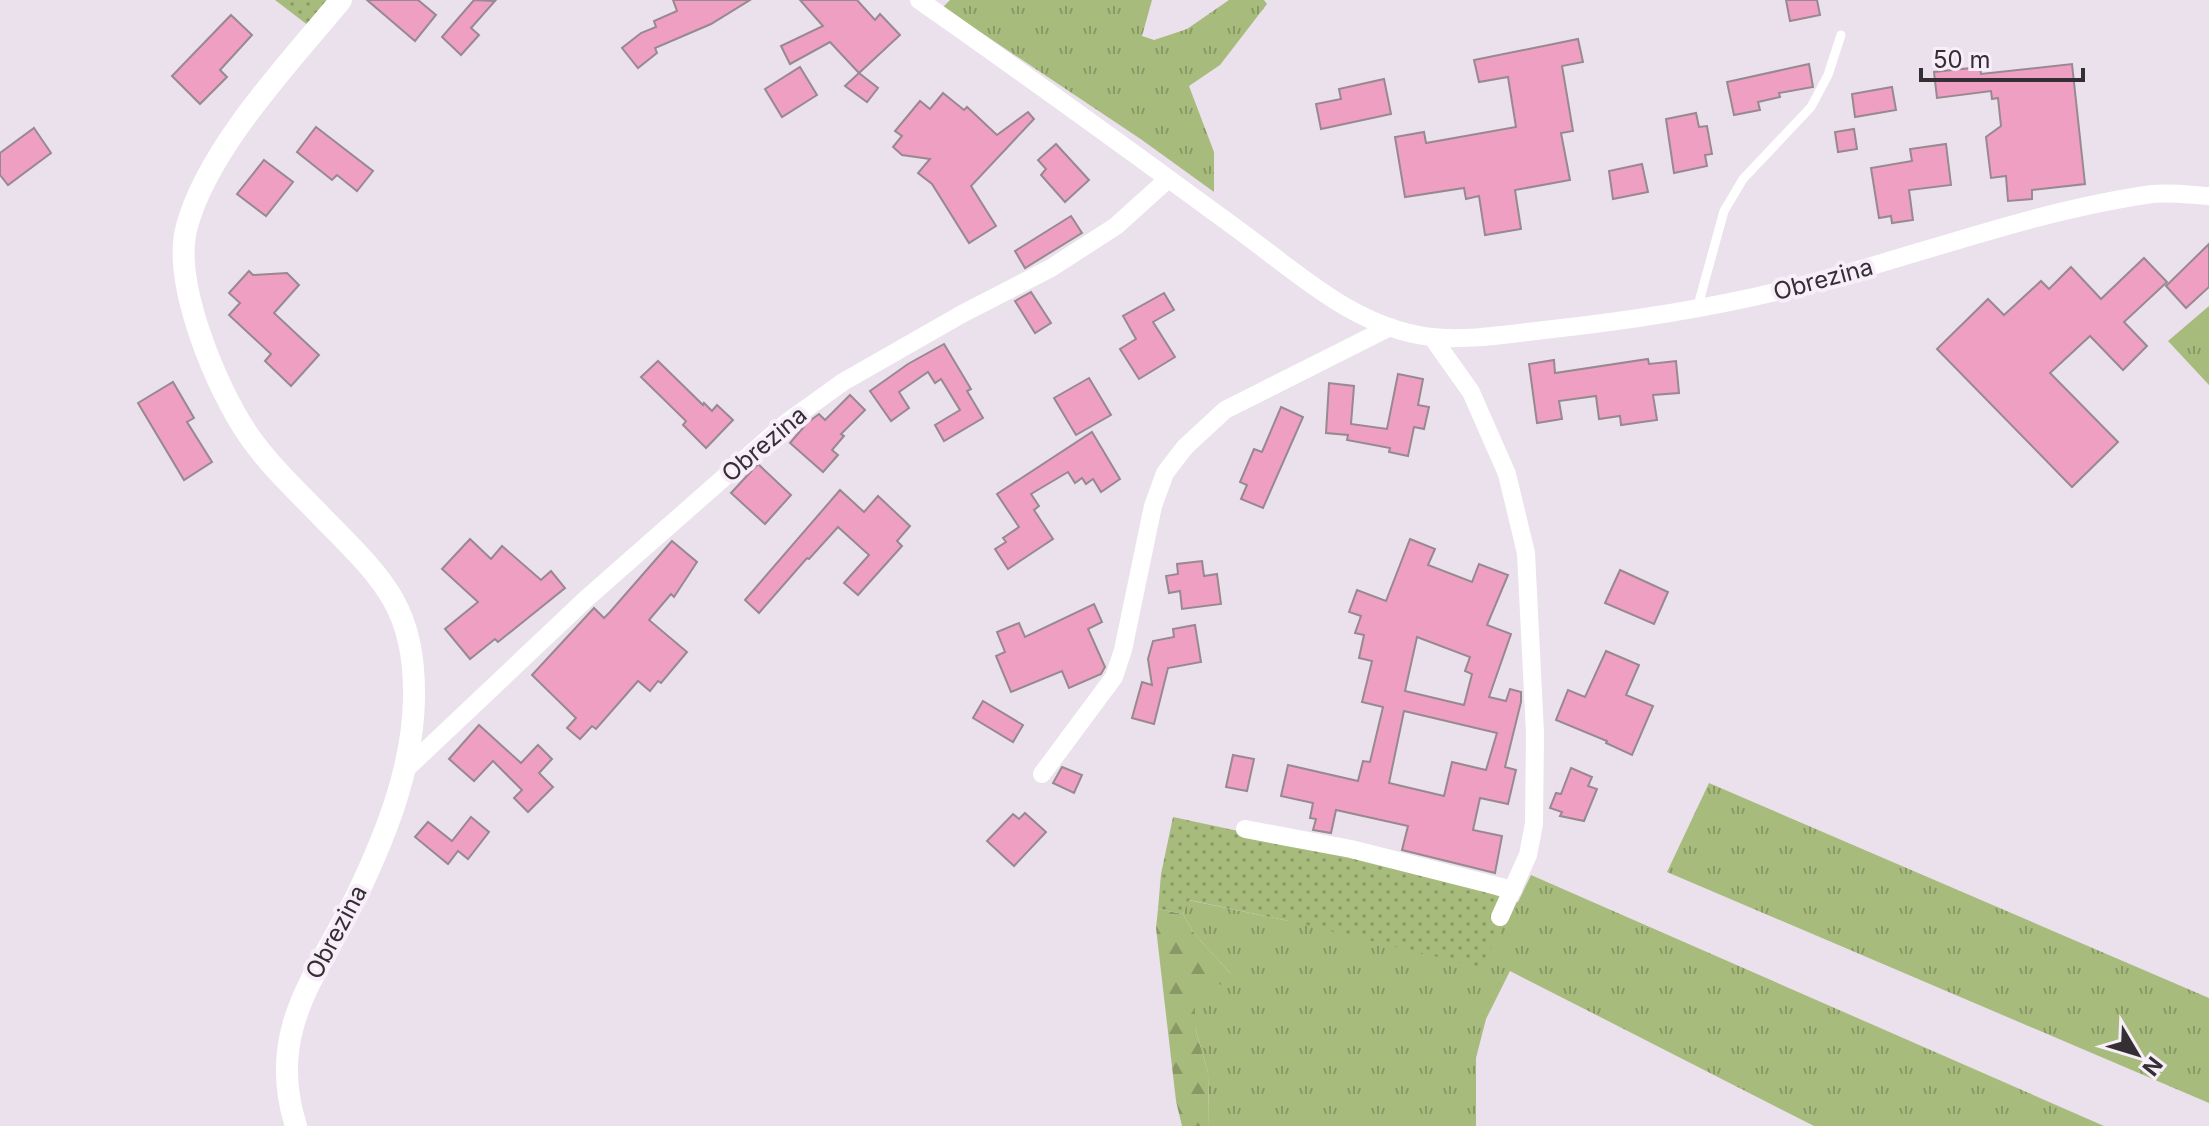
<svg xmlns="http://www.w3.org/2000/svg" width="2209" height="1126" font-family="Inter,sans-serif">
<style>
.grass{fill:url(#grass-tufts)}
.forest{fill:url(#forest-firs)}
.park{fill:url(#park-dots)}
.building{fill:#efa0c2;stroke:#97898f;stroke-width:2;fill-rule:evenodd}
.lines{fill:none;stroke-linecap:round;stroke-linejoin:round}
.service{stroke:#fff;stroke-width:9}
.minor{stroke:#fff;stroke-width:18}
.tertiary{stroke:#fff;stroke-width:22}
.labels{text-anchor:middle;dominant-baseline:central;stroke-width:8;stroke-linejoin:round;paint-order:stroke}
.street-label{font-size:24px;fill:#332f33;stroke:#f7eef9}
</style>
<defs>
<pattern id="grass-tufts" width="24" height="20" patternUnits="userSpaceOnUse" patternTransform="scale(2)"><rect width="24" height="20" fill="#a7bc7c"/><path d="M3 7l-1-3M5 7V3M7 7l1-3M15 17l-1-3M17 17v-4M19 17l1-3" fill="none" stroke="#899966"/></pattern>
<pattern id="forest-firs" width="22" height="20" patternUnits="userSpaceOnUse" patternTransform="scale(2)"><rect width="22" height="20" fill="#a7bc7c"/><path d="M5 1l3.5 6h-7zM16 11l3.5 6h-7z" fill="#899966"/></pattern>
<pattern id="park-dots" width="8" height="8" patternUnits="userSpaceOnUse" patternTransform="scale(2)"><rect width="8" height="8" fill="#a7bc7c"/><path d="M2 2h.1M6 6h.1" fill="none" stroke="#899966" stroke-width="1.8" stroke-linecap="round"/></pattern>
</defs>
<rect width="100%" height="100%" fill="#eae1ec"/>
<!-- grass -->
<g class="grass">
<path d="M950,0H1152L1142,36L1154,40L1187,29L1229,0H1264L1267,4L1220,65L1189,86L1214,152V192L1142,140L943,7Z"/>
<path d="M2209,306V385L2168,341Z"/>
<path d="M1709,783L2209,998V1103L1667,872Z"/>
<path d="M1531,875L2104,1126H1814L1510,971L1486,1019L1476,1058V1126H1209L1208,1073L1195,1027L1194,976L1231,974L1193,932L1183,914L1188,900L1289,921L1518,902Z"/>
</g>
<!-- forest -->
<path class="forest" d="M1158,909L1183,914L1193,932L1231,974L1222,985L1195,977V1027L1208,1073L1209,1126H1182L1176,1101L1156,928Z"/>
<!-- park -->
<g class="park">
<path d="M275,0H330L309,26Z"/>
<path d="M1173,817L1400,866L1518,902L1479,967L1289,921L1189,900L1183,914L1158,909L1161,874Z"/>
</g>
<!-- building -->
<g class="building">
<path d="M367,0H418L436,15L415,41Z"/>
<path d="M474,0L495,1L471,28L479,35L461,55L442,37Z"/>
<path d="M673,0H750L711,24L655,48L657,53L638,68L622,48L641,33L656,27L654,21L677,11Z"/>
<path d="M800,0H857L875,20L880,14L900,35L859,73L830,42L790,64L781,46L823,26Z"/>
<path d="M1786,0H1817L1820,15L1790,21Z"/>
<path d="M231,15L252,35L220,70L227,77L200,104L172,76Z"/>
<path d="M1578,39L1583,62L1562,66L1573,131L1561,133L1570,180L1515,190L1521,229L1485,235L1479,196L1466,199L1464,188L1405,197L1395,137L1424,132L1426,143L1516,127L1508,77L1479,82L1474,60Z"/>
<path d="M1809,64L1813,87L1779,93L1780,97L1758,102L1760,110L1734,115L1727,82Z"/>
<path d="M2072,64L2085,184L2032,190V199L2008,201L2006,176L1991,178L1986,137L2001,126L1998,98L1992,99L1991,91L1937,98L1934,72L1980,67L1981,74Z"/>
<path d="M800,67L817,95L782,117L765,89Z"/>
<path d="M859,73L878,88L867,102L845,86Z"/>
<path d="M1384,79L1391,114L1321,129L1316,104L1341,99L1339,89Z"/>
<path d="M1892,87L1896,110L1855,117L1852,94Z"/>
<path d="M943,93L964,110L967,107L997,135L1028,112L1034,119L971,186L996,226L969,243L932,184L918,173L930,159L902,155L893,147L902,136L895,131L920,101L930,109Z"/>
<path d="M1696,113L1699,127L1707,126L1712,154L1705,155L1707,166L1674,173L1666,119Z"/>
<path d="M316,127L373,171L357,191L337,175L332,180L297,152Z"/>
<path d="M34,128L51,153L8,185L0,175V153Z"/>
<path d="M1854,129L1857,149L1838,152L1835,132Z"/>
<path d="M1056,144L1089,180L1065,202L1041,175L1046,169L1038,160Z"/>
<path d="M1946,144L1951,185L1909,190L1913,220L1892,223L1891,216L1879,218L1871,168L1912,161L1910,149Z"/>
<path d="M264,160L293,182L266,216L237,194Z"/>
<path d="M1642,164L1648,192L1613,199L1609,171Z"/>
<path d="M1071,216L1082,233L1025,268L1015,251Z"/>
<path d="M2209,244V287L2186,308L2166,286Z"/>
<path d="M2144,258L2167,282L2124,322L2147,346L2123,370L2090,336L2050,373L2118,442L2072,487L1937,349L1988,299L2004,315L2041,281L2049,289L2071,267L2101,299Z"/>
<path d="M249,271L253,275L287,273L299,285L274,313L319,355L291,386L265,361L271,354L229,315L240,303L229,293Z"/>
<path d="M1031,292L1051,323L1035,333L1015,301Z"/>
<path d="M1164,293L1174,310L1153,322L1175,357L1139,379L1120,349L1136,339L1123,316Z"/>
<path d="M944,344L971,389L967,391L983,418L944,441L935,425L960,410L941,379L935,383L928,372L899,392L909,408L891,421L870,391L908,364Z"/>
<path d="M1648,359L1649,364L1676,361L1679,393L1653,395L1657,420L1621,425L1620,416L1599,419L1596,396L1559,401L1562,419L1537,423L1529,364L1554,360L1555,373Z"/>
<path d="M658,361L703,405L704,403L712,411L717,405L733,420L706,448L683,425L686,421L641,377Z"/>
<path d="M1398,374L1423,379L1418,405L1429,407L1424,429L1414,427L1408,456L1389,452L1390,448L1347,440L1348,435L1326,433L1329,383L1354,386L1351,424L1387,429Z"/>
<path d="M1089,378L1111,415L1076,435L1054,398Z"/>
<path d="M173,382L194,418L187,422L212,462L184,480L138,403Z"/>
<path d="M850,395L865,410L841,434L844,436L832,450L838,455L823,472L790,443L807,423L819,414L825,420Z"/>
<path d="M1281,407L1303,417L1263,508L1241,499L1247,485L1240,482L1254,449L1262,452Z"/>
<path d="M1092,432L1120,479L1101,492L1093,479L1086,484L1082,478L1075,483L1068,472L1031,494L1039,506L1034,510L1053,539L1008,569L995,549L1006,542L1003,538L1019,527L997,494Z"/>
<path d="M758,464L791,495L765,524L731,493Z"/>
<path d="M840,490L864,512L878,496L910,526L897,541L902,546L858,595L844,583L869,555L838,527L809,559L807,558L759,613L745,600Z"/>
<path d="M470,539L491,559L502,546L541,580L551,571L565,588L498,642L495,639L470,659L445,629L478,602L442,569Z"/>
<path d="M1410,539L1435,549L1428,565L1472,582L1479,564L1508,575L1487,625L1511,634L1489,697L1506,701L1510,689L1521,692V702L1505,767L1516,770L1508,804L1480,798L1473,830L1502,836L1495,873L1402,850L1408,826L1336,810L1331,833L1313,830L1316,819L1310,818L1313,803L1281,796L1288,765L1358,781L1363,761L1370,762L1383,707L1362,702L1372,661L1359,658L1364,635L1355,633L1361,616L1349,612L1357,590L1386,601ZM1417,637L1470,657L1465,671L1472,674L1464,705L1405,691ZM1404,711L1497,733L1486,770L1452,762L1444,796L1389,783Z"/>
<path d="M672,541L697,562L674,597L671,594L649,620L687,652L661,683L658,681L650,691L638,681L596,729L592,726L580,739L567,728L576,718L532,675L594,608L604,618L610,612Z"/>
<path d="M1202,561L1204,576L1217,574L1221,604L1182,609L1180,591L1169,593L1166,576L1178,574L1177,564Z"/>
<path d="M1620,570L1668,592L1654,624L1605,603Z"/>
<path d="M1094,604L1102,622L1088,629L1105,667L1101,674L1069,688L1062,671L1011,692L996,656L1005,652L997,632L1019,623L1025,637Z"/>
<path d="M1195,625L1201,662L1168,668L1154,724L1132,718L1142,682L1152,685L1148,659L1153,641L1174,637L1173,629Z"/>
<path d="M1606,651L1639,665L1626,695L1653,706L1632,755L1606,743L1607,741L1556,720L1568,690L1585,697Z"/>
<path d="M983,701L1023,725L1013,742L973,718Z"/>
<path d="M479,725L521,763L538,745L552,759L539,773L553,787L528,812L514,798L522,790L493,761L474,781L449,759Z"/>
<path d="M1233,755L1254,759L1247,791L1226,787Z"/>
<path d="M1062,767L1082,775L1074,793L1053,783Z"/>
<path d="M1571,768L1592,777L1588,786L1597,789L1584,821L1560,816L1562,812L1550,808L1556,793L1561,794Z"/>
<path d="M1025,813L1046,832L1014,866L987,841L1013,814L1019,819Z"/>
<path d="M471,817L489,832L468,859L458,851L448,864L415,837L428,822L452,841Z"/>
</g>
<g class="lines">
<!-- service -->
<path class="service" d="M1697,309L1724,211L1743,179L1811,107L1828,75L1841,35"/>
<!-- minor -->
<g class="minor">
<path d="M919,0C1008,62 1096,126 1184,190C1211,210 1238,229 1264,249C1315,288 1365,329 1431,337C1468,341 1508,334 1544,330C1638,320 1732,305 1823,280C1932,250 2040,210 2152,194C2170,192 2191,195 2209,196"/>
<path d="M1432,337L1471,392L1507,474L1526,553L1535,733L1534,824L1528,855L1500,917"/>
<path d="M405,770L587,598L786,423L843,382L962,314L1051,268L1116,226L1168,179"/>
<path d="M1042,774L1114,677L1123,650L1153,506L1165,473L1185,447L1225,410L1390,327"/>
<path d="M1245,829L1351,849L1513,890"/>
</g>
<!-- tertiary -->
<path class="tertiary" d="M296,1126C265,1029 319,973 358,893C387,832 413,766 414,698C415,606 382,578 322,517C297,491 270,466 249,436C217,390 171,281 187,226C208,148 290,62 341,0"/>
</g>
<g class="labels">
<!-- street labels -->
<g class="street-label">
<text transform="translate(1823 279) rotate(-15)">Obrezina</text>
<text transform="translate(764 444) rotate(-40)">Obrezina</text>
<text transform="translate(336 932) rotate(-62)">Obrezina</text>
</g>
</g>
<!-- north arrow -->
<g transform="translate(2137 1054) rotate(128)" stroke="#f7eef9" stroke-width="6" paint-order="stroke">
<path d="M0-6L14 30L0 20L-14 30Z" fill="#332f33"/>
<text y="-12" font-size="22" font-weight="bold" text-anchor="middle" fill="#332f33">N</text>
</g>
<!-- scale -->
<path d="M1921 68v12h162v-12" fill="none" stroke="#332f33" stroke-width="4"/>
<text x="1933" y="68" font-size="24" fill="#332f33" stroke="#f7eef9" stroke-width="6" paint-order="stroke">50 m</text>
</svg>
